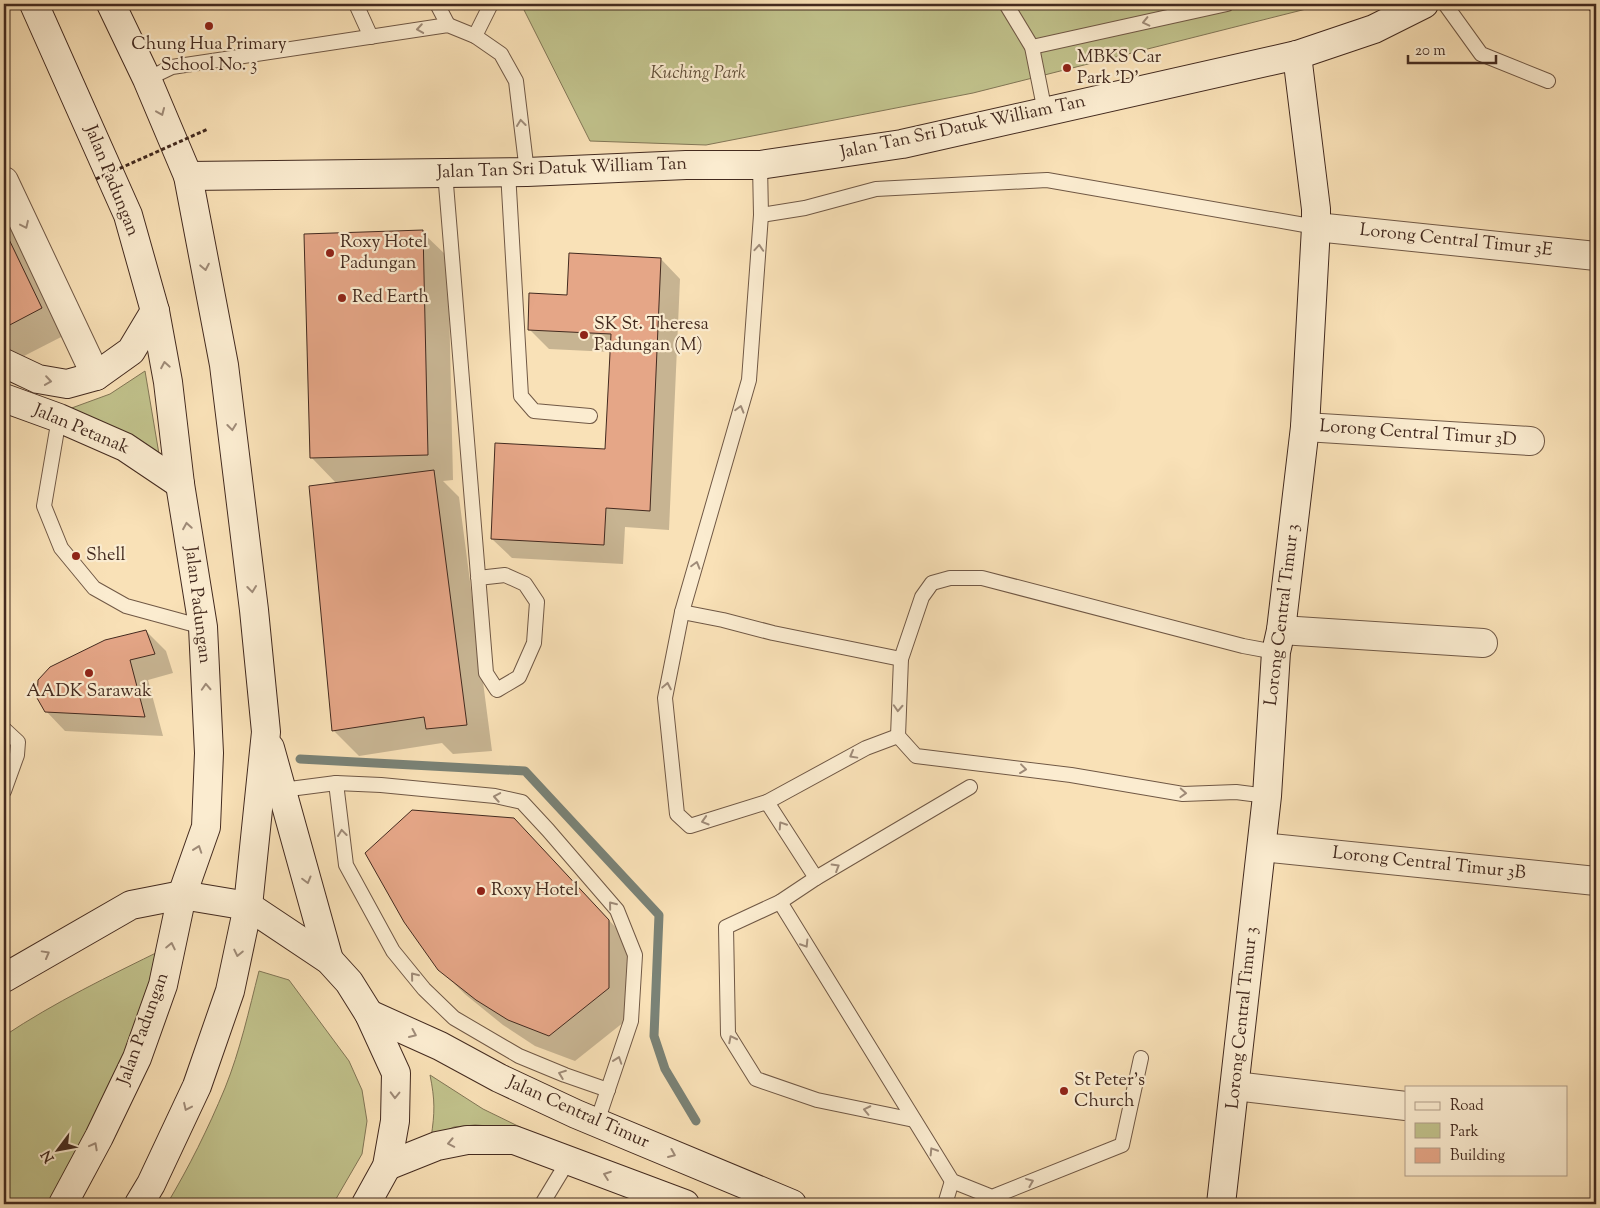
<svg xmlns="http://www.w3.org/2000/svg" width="1600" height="1208" font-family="'Sorts Mill Goudy',serif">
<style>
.green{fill:#c1c28c;stroke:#827656}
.shadow{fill:#0003}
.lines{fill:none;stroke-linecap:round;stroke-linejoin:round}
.stream{stroke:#7a8276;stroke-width:9}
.building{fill:#e5a687;stroke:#432a1f}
.lane-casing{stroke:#705845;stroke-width:16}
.street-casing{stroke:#705845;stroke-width:30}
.secondary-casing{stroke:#432a1f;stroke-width:30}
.lane{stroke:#fbecd0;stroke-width:14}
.street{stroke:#fbecd0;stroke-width:28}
.secondary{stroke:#fbecd0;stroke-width:28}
.path-bridge{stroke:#432a1f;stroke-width:3;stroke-dasharray:4 2.5;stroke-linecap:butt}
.oneway{stroke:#9f8b78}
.poi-dot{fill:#8f2418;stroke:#fbecd0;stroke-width:2}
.labels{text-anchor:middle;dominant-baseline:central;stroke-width:4.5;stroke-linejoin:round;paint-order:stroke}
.poi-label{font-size:18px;fill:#432a1f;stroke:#fbecd0;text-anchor:start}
.park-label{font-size:18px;font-style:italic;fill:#62503a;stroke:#fbecd0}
.street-label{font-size:18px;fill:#432a1f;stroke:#fbecd0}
</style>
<rect width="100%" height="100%" fill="#f9e1b7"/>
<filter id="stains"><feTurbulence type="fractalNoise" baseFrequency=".004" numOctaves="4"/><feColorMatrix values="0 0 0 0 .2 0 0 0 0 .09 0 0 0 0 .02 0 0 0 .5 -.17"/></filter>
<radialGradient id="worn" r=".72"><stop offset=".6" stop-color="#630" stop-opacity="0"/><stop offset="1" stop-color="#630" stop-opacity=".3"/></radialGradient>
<!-- green -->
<g class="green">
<path d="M521,4H1326L973,93L706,145L590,141Z"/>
<path d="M145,371L159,454L58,413L110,394Z"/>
<path d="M164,949L147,1009L54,1204H4V1036C55,1002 109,976 164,949Z"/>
<path d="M259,971L289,980L349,1061L362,1090L367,1121L362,1154L333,1204H167C189,1167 208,1129 225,1088C240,1051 249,1010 259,971Z"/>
<path d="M430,1075L483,1109L522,1128L475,1125L454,1127L431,1138C435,1112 435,1100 430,1075Z"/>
</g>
<!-- shadow -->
<g class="shadow">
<path d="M4,205L67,334L24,356L4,347Z"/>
<path d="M422,232L448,257L453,480L443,481L459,497L492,751L453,754L442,743L359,756L333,730L337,484L311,457Z"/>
<path d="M661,259L680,279L669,530L625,527L623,564L512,558L492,539L606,451L611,352L549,349L529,329L569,296Z"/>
<path d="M146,631L166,651L173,673L148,680L163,736L65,731L46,711Z"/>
<path d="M539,845L634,947V1014L575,1061L535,1046L503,1025L466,995L439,969Z"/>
</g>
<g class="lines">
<!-- stream -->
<path class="stream" d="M300,759L525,771L659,915L654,1036L665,1069L696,1121"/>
</g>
<!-- building -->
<g class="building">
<path d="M4,229L42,308L4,328Z"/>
<path d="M423,230L428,455L310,458L304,234Z"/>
<path d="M569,253L661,258L650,511L606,508L604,545L491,539L495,443L605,449L611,334L528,330L529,293L567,295Z"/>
<path d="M434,470L467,725L426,729L424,717L332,731L309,486Z"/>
<path d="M146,630L155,654L130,660L145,717L45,712L37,698L38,680L50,667L105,640Z"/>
<path d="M412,810L514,818L609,920V988L549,1036L508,1020L476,1000L438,970L404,922L365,853Z"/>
</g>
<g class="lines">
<!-- lane casing -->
<g class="lane-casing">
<g id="lane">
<path d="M356,4L371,37"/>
<path d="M437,4L448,25"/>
<path d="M1006,4L1032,47L1045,112"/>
<path d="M1445,4L1481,54L1548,81"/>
<path d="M1594,4L1596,6"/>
<path d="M475,36L491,4"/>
<path d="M1032,47L1227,4"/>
<path d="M147,79L172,67L448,25L475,36L501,54L516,81L527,172"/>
<path d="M760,165L761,215L749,380L682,612L665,698L677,814L690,826L767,802L866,748L898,736"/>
<path d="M445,172L486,673L497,690L519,677L534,643L537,602L525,584L505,575L478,578"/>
<path d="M508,172L521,396L534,411L590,416"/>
<path d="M761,215L805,208L876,189L1047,180L1316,227"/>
<path d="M59,418L44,506L61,548L94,588L126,606L203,627"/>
<path d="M682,612L723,620L773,633L901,659"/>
<path d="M4,729L18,742L17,755L4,791"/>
<path d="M336,783L346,865L393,951L424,989L454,1018L519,1056L565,1075L608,1090"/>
<path d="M282,790L336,783L381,785L495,796L522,802L548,830L617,910L635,955L631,1021L597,1122"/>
<path d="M1267,796L1236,792L1183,794L1071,775L916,756L898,736L901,659L922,597L932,583L950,578H982L1243,646L1276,652"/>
<path d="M767,802L816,878"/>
<path d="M780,902L952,1181L992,1197L1122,1145L1141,1058"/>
<path d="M914,1120L817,1100L756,1079L728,1034L726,927L780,902L816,878L970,787"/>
<path d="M542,1204L568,1161"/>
<path d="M945,1204L952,1181"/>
</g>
</g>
<!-- street casing -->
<g class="street-casing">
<g id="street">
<path d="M4,181L96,376"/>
<path d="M1316,227L1596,256"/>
<path d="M1305,427L1530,441"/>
<path d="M1281,630L1483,643"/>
<path d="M1262,847L1596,881"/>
<path d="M1235,1086L1406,1106"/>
</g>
</g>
<!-- secondary casing -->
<g class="secondary-casing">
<g id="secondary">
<path d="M34,4L128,215L155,311L168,382L180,484L203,627L209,753L206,827L182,895L163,985L137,1058L99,1137L63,1204"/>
<path d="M111,4L147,79L188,176L224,365L254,610L266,732L248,906L230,991L197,1086L151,1184L139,1204"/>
<path d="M188,176L527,172L686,165H760L902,144L1297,55L1374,29L1424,4"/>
<path d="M4,363L38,379L67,384L96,376L131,351L155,311"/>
<path d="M4,398L59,418L125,447L180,484"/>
<path d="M270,748L329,960"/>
<path d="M4,978L131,905L182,895L248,906L329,960L349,982L369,1014L396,1073L395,1121L387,1166L366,1204"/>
<path d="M369,1014L440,1046L499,1078L576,1114L792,1204"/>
<path d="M387,1166L437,1146L467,1140H514L685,1204"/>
<path d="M1221,1204L1267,796L1276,652L1281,630L1305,427L1316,227V209L1297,55"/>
</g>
</g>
<!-- lane -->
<use href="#lane" class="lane"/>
<!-- street -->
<use href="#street" class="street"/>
<!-- secondary -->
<use href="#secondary" class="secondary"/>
<!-- path-bridge -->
<path class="path-bridge" d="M96,179L208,129"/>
</g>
<!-- one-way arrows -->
<defs><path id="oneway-chevron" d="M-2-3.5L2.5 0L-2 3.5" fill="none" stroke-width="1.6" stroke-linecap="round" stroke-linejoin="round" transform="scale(1.25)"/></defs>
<g class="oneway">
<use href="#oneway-chevron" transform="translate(1146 22) rotate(167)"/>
<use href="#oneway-chevron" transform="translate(420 29) rotate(171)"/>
<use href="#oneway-chevron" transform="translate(161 112) rotate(67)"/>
<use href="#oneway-chevron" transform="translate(521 123) rotate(-97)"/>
<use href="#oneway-chevron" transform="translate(25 225) rotate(65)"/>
<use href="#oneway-chevron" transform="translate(759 248) rotate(-86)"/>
<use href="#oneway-chevron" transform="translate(205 267) rotate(79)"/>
<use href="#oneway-chevron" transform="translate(165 365) rotate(-100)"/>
<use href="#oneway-chevron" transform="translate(48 381) rotate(8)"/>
<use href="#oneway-chevron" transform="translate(740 409) rotate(-74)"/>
<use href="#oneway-chevron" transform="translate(232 427) rotate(83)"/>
<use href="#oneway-chevron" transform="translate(187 526) rotate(-99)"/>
<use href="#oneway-chevron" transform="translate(696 565) rotate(-74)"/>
<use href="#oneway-chevron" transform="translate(252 589) rotate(83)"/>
<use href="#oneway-chevron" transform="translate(667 686) rotate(-79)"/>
<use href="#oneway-chevron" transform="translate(206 687) rotate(-93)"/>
<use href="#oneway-chevron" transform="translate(898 708) rotate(93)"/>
<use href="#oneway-chevron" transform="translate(853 755) rotate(151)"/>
<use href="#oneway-chevron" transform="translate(1023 769) rotate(7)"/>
<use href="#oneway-chevron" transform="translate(1183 793) rotate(3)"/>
<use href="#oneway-chevron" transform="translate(497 797) rotate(-170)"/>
<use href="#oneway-chevron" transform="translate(705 821) rotate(163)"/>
<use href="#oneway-chevron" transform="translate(782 825) rotate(-123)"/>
<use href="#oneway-chevron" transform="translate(342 833) rotate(-97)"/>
<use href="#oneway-chevron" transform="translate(198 849) rotate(-71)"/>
<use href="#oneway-chevron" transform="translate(836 867) rotate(-31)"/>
<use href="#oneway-chevron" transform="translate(307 880) rotate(75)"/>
<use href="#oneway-chevron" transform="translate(612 905) rotate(-129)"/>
<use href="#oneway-chevron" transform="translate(805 944) rotate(58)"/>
<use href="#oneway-chevron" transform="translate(171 946) rotate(-78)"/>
<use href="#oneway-chevron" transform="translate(238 953) rotate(102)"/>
<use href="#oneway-chevron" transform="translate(46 954) rotate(-29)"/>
<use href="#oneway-chevron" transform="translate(414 976) rotate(-129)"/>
<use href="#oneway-chevron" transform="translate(413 1034) rotate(24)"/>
<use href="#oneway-chevron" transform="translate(732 1039) rotate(-117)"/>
<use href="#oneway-chevron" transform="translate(618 1060) rotate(-71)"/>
<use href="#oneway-chevron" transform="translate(562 1074) rotate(-159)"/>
<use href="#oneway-chevron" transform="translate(395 1095) rotate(91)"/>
<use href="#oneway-chevron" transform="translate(187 1107) rotate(115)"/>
<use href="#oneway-chevron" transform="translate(867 1110) rotate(-168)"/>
<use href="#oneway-chevron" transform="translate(451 1143) rotate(169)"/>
<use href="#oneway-chevron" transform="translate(94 1146) rotate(-62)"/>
<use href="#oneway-chevron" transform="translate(933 1151) rotate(-122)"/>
<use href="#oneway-chevron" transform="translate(672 1154) rotate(23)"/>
<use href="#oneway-chevron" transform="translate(607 1175) rotate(-160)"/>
<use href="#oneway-chevron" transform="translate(1030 1182) rotate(-22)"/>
</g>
<!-- markers -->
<g class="poi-dot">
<circle cx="209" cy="26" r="5"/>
<circle cx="1067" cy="68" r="5"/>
<circle cx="330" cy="253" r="5"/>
<circle cx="342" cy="298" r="5"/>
<circle cx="584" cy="335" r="5"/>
<circle cx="76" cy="556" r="5"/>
<circle cx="89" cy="673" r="5"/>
<circle cx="481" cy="891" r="5"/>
<circle cx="1064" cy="1091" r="5"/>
</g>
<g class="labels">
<!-- poi labels -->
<g class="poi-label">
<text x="209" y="45" text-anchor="middle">Chung Hua Primary<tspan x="209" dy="21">School No. 3</tspan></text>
<text x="1077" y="58">MBKS Car<tspan x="1077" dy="21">Park 'D'</tspan></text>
<text x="340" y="243">Roxy Hotel<tspan x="340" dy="21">Padungan</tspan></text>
<text x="352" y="298">Red Earth</text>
<text x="594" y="325">SK St. Theresa<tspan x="594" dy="21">Padungan (M)</tspan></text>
<text x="86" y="556">Shell</text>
<text x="89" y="692" text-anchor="middle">AADK Sarawak</text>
<text x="491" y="891">Roxy Hotel</text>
<text x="1074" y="1081">St Peter’s<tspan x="1074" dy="21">Church</tspan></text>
</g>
<!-- park labels -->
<g class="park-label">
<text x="698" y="74">Kuching Park</text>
</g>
<!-- street labels -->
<g class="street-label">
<text transform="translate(963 128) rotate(-12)">Jalan Tan Sri Datuk William Tan</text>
<text transform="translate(562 169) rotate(-2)">Jalan Tan Sri Datuk William Tan</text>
<text transform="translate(111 181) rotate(68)">Jalan Padungan</text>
<text transform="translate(1456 241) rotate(6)">Lorong Central Timur 3E</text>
<text transform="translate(81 430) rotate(23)">Jalan Petanak</text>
<text transform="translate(1418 434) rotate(4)">Lorong Central Timur 3D</text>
<text transform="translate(197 605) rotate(83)">Jalan Padungan</text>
<text transform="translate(1283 615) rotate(-83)">Lorong Central Timur 3</text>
<text transform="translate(1429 864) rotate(6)">Lorong Central Timur 3B</text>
<text transform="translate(1243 1018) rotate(-84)">Lorong Central Timur 3</text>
<text transform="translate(144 1029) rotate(-70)">Jalan Padungan</text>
<text transform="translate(578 1113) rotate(24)">Jalan Central Timur</text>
</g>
</g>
<!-- margin -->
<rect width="1600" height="1208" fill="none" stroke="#f9e1b7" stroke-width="20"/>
<rect x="5" y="5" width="1590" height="1198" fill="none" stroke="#432a1f" stroke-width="2.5"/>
<rect x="10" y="10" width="1580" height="1188" fill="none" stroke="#432a1f"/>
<!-- legend -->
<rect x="1405" y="1086" width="162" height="90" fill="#fbecd0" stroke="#b19e89"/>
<rect x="1415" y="1102" width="25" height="8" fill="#fbecd0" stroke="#b19e89"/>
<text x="1450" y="1110" font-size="15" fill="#432a1f">Road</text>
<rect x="1415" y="1123" width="25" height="15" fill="#c1c28c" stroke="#b19e89"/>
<text x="1450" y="1136" font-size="15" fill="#432a1f">Park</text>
<rect x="1415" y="1148" width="25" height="15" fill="#e5a687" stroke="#b19e89"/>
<text x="1450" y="1160" font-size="15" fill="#432a1f">Building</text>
<!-- north arrow -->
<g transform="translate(58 1150) rotate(238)" stroke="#fbecd0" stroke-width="4" paint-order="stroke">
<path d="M0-4L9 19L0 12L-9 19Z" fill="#432a1f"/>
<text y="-8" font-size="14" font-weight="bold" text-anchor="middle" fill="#432a1f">N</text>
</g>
<!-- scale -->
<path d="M1408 55v8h88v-8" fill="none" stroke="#432a1f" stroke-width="2.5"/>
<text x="1415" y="55" font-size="15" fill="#432a1f" stroke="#fbecd0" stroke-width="4" paint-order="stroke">20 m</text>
<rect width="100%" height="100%" filter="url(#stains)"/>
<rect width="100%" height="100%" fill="url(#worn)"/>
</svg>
